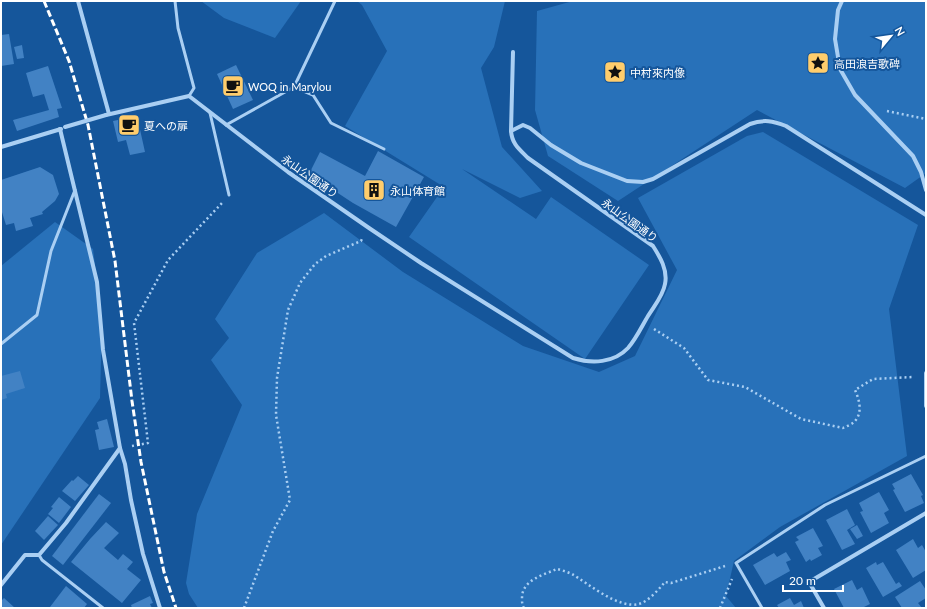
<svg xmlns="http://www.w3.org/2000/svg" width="927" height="609" font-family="Lato,'Noto Sans JP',sans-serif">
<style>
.green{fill:#2871b9}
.building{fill:#4282c4}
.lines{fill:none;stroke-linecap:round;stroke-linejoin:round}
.path{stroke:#aacff3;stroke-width:2.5;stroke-dasharray:2 3;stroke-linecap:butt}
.service{stroke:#aacff3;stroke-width:3}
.minor{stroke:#aacff3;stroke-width:4}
.rail{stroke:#fff;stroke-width:3;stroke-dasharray:7 3;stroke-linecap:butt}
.minor-bridge{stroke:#aacff3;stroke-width:4}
.labels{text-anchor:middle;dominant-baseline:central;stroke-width:4;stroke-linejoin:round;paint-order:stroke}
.poi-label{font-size:11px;fill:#fff;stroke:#15569b;text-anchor:start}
.street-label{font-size:11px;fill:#fff;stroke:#15569b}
</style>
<rect width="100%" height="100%" fill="#15569b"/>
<!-- green -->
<g class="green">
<path d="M201,1H301L275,38L224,18Z"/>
<path d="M357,1H505L494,47L481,68L502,147L542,191L520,198L462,169L536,219L551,197L649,265L585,359L409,237L444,187L345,126L387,51L362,5Z"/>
<path d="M573,1H926V173L905,188L757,110L618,201L548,156L535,110L537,11Z"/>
<path d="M763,132L918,225L889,309L907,456L780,527L734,561L726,596L736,608H198L189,594L186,583L197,514L242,405L211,360L229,338L215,319L257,253L324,213L403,272L523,346L599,372L635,356L677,270L638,198L747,136Z"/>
<path d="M55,222L93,249L102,322L100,398L1,545V266Z"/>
</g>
<!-- building -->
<g class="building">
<path d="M9,34L14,64L1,66V35Z"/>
<path d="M22,45L24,58L17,59L14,47Z"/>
<path d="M236,65L253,100L233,109L217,74Z"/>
<path d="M48,66L62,108L57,109L59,117L17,131L13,120L49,110L44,94L33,97L26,73Z"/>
<path d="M137,116L145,152L130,155L126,140L118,142L113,121Z"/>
<path d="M378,151L424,177L396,227L353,203L309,174L320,152L365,176Z"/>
<path d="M40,167L53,175L59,194L55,201L42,212L43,214L30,218L33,226L16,231L14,223L6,225L1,209V180Z"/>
<path d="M20,371L25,388L6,394L7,398L1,400V376Z"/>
<path d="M107,419L114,447L99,450L95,430L99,429L97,422Z"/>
<path d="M911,474L923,495L921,496L924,503L905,512L893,490L895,489L892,484Z"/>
<path d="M78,476L89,485L75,501L62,491L72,480L73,481Z"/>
<path d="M879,492L889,510L884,513L889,523L871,533L860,512L863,511L859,503Z"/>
<path d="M99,494L111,503L63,565L52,556Z"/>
<path d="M59,497L71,507L59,523L48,514L53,508L51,507Z"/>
<path d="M847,509L855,525L847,530L855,544L842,550L826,520Z"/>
<path d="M48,516L58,525L44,540L35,531Z"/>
<path d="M106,522L119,533L104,548L118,560L123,554L133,562L127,569L141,580L122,603L71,562L90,539Z"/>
<path d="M857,525L863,536L857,539L850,529Z"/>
<path d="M813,528L823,546L818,548L822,555L811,561L810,559L806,562L795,542L799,540L796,537Z"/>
<path d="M913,539L918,548L922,545L926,552V570L913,578L896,550Z"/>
<path d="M786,552L791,560L786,562L790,571L765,585L753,565L774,553L777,557Z"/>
<path d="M876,562L877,565L883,562L896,584L899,582L902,586L883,597L866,568Z"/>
<path d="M852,580L857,590L862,587L870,604L862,608H850L849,607L844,608L834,589Z"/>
<path d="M920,581L926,590V598L918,603L922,608H902L895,597Z"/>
<path d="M66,586L87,604L84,608L50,607Z"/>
<path d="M150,596L153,603L150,604L152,608H132L131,605Z"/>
<path d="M4,598L15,608H1V601Z"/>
<path d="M790,598L794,605L801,601L804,608H779L777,605Z"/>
</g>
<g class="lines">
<!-- path -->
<g class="path">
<path d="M887,111L926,119"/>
<path d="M654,329L684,348L708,380L745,387L801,419L843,428C847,426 853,424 855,421C863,412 859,399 855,390L873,379L914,377"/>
<path d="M132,446L148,443L134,323L168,260L222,203"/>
<path d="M244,608L273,531L290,500L276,415L277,378L288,310L300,283L315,264L326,256L361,241L363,237"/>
<path d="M524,608C522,605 522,602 522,598C522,580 543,575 557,569C562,570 567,572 572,574C589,584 618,609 639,604C649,601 658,590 665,582L671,583L725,566"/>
<path d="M720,608L732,579"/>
</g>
<!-- service -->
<g class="service">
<path d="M175,1L178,28L194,88L189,96"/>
<path d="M294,87L313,95L331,123L384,149"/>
<path d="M210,113L229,195"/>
<path d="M226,125L294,87L335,1"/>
<path d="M1,344L37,315L51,251L75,190"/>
<path d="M39,555L42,560L103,608"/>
<path d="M762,608L736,563L825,505L926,456"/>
</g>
<!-- minor -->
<g class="minor">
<path d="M78,1L109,114"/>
<path d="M842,1L838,10L835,39L840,69L855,95L913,156L921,172L926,190"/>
<path d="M106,115L189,96L288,172L369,228L421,263L573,358C592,364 614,363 628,348C636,339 642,326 648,316C654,306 663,296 665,284C668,270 660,257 653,246L528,158C519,149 512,144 511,131L523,125L530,128L551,145L581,163L627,181L643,182L653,179L750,124C764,119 773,121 786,126L926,215"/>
<path d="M60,129L97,282L103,350L120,448L125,464L131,500L143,554L160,608"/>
<path d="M511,131L513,52"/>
<path d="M1,147L61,129"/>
<path d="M926,373V406"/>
<path d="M1,585L25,555H39L66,523L120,448"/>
<path d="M824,608L809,582L926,513"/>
</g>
<!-- rail -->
<path class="rail" d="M44,1L69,61L88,125L115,261L132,401L141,462L164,572L176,608"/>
<!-- minor-bridge -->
<path class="minor-bridge" d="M65,127L106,115"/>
</g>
<!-- icons -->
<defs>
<g id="sight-square" transform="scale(1.15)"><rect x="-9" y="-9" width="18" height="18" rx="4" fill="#ffcd6c" stroke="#15569b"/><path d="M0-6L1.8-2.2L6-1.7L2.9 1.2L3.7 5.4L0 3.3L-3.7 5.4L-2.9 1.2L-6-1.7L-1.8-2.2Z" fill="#111"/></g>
<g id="cafe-square" transform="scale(1.15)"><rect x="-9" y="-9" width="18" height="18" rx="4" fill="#ffcd6c" stroke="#15569b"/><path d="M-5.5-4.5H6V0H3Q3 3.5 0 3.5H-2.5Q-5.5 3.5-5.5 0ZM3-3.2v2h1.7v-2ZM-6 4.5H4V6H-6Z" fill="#111"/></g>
<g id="building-square" transform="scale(1.15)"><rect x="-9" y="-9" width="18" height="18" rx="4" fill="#ffcd6c" stroke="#15569b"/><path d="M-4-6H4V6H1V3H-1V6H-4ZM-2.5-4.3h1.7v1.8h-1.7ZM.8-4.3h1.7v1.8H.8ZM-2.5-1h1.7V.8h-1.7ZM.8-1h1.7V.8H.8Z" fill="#111"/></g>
</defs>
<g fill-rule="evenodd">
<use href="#sight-square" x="818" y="63"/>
<use href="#sight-square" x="615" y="72"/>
<use href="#cafe-square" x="233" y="86"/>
<use href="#cafe-square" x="129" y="125"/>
<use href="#building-square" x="374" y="190"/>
</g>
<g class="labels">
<!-- poi labels -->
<g class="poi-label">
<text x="834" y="63">高田浪吉歌碑</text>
<text x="630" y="72">中村來内像</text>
<text x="248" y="86">WOQ in Marylou</text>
<text x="144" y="125">夏への扉</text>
<text x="390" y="190">永山体育館</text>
</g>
<!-- street labels -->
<g class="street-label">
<text transform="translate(310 176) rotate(35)">永山公園通り</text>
<text transform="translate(630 220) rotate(36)">永山公園通り</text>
</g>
</g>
<!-- border -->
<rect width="927" height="609" fill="none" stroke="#ffffff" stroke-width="4"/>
<!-- north arrow -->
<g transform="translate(891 36) rotate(61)" stroke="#15569b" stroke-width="3" paint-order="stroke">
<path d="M0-3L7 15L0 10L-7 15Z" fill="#ffffff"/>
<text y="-6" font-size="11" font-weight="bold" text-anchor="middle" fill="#ffffff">N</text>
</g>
<!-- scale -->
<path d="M783 585v6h60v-6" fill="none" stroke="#ffffff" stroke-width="2"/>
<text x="789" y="585" font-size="12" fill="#ffffff" stroke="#15569b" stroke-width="3" paint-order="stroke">20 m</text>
</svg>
